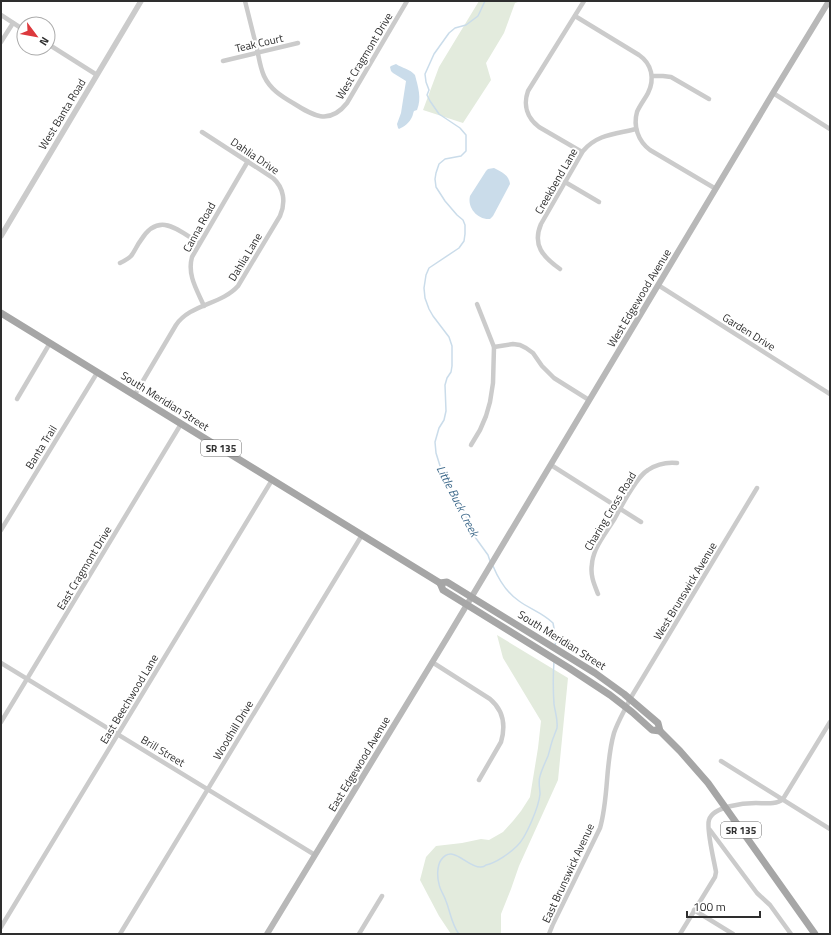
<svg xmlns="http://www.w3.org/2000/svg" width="831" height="935" font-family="'Titillium Web',sans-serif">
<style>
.green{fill:#e3ebdd}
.water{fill:#cadcea}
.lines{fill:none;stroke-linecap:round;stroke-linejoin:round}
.stream{stroke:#cadcea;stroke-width:1.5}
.minor{stroke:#cbcbcb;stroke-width:4.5}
.tertiary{stroke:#cbcbcb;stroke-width:5.5}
.secondary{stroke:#b8b8b8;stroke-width:6}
.primary{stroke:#a6a6a6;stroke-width:7}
.labels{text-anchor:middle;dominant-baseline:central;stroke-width:4;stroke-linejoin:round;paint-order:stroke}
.shield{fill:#fff;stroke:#6d6d6d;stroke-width:1}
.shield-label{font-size:10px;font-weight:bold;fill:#2e2e2e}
.street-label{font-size:11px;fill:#2e2e2e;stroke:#fff}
.water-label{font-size:12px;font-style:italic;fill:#406b8c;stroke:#fff}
</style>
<rect width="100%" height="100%" fill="#fff"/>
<!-- green -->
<g class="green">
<path d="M479,1H521L515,3L504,33L486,63L491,80L463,123L423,110L439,67Z"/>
<path d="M497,635L568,678L558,780L519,866L511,889L501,914V934H451L439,916L420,880L426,857L436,846L462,843L481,839L489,840L503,832L513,821L521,811L530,797L538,748L541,721L503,658Z"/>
</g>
<!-- water -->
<g class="water">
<path d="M396,64C402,68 410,69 415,75C418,87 422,98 417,110L414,111C413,113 413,115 412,117C410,122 404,127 399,129L398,128L397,124L401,113L406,81L393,73L391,71L390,67L391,66Z"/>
<path d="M494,168C502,172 509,175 510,184L493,216L490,219C478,220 467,208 470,196L486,171L488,169Z"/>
</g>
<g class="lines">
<!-- stream -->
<g class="stream">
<path d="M485,1L478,16L466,25L455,28L449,33L434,54L425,74L426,82L429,90L427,95L430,101L439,114L460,128L466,135V151L461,156L445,159L439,164L436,173L435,179L436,187L445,201L457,215L463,220L465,225V234L464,241L459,248L429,268L426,275L424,288L425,298L429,309L433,316L449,337L452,346V366L451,372L447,378L445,385L446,411L444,420L439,428L435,442L436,453L441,469L447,480L452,491L469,522L475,537L488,555L490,561"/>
<path d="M493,566C498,578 507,593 519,601C530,609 543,613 553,623L556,639L555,646"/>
<path d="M459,934C452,926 450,911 446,901C444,895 440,890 439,884C437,877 437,866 441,860C453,843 467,868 481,867C483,867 485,866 486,865C496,863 510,853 517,846C526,838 539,806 540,794C540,788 538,782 540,776C542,769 545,763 548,756C550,750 551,743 554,736C555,733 556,731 557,728C558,719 555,712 554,704C553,689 553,675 554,661"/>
</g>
<!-- minor -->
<g class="minor">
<path d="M245,1C249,17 253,33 257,49C259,58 260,67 264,76C270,89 281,96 293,103C312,115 329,126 347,103L407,1"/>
<path d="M1,15L24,30"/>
<path d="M575,16L639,55C652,64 655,79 648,93C645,99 640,105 637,112C633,126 638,141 650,150L716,189"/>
<path d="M1,42L13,23"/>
<path d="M48,44L97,75"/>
<path d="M223,61L298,43"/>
<path d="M652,76H663L671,77L709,99"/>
<path d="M773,93L830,129"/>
<path d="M582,152L539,127C527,118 523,105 528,91L584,1"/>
<path d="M565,182L599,202"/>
<path d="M120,263C124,261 128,259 131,256C135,251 137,245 141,240C159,211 178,230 199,243"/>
<path d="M560,269C543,257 532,245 541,224L583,151C597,134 616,134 636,129"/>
<path d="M658,285L830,394"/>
<path d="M204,306C197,290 187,275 192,257L248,161"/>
<path d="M494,347L513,344L520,345L526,348L533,353L542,366L554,378L589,400"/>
<path d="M134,396L176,325C190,304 221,305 238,286L280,216C286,202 284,188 273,178L202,132"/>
<path d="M17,399L50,343"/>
<path d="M471,445L480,430L486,416L490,402L493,383L494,347L477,304"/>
<path d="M551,465L641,522"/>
<path d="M1,530L97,373"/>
<path d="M598,594C594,584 590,575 592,564C592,559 594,554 596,549C601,538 609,528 615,518C622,505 636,477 648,470C657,464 667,462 677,463"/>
<path d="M432,662L490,699C503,710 506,725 501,742L479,780"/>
<path d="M1,663L315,855"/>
<path d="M1,722L181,424"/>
<path d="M721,761L830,829"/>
<path d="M710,830L757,893L770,905L791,934"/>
<path d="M694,910L733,934"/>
<path d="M1,927L272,480"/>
<path d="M120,934L362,535"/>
<path d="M359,934L382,896"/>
<path d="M549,934L553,924L600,828C609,797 605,764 614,733C618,721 625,710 630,699L757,488"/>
<path d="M680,934L715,877L716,872C714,860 706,829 709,820C713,806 745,803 756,803C765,803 776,805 783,799L830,722"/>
</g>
<!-- tertiary -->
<path class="tertiary" d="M1,236L141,1"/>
<!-- secondary -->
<path class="secondary" d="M267,934L447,638L773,93L829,1"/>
<!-- primary -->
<g class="primary">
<path d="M1,313L440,583L443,590L569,668L610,695L632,712L652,730L660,731"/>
<path d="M440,583L447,582L595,673L624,694L658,723L660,731L680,751L708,783L815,934"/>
</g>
</g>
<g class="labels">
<!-- shield labels -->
<g class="shield">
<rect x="201" y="440" width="40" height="16" rx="3"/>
<rect x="721" y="822" width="40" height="16" rx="3"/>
</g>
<g class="shield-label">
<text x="221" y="448">SR 135</text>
<text x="741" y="830">SR 135</text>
</g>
<!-- street labels -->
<g class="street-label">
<text transform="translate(259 43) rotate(-13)">Teak Court</text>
<text transform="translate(364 56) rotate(-59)">West Cragmont Drive</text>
<text transform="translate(62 114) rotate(-59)">West Banta Road</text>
<text transform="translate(255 156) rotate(34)">Dahlia Drive</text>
<text transform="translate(556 181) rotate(-60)">Creekbend Lane</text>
<text transform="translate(199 227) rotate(-61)">Canna Road</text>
<text transform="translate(245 257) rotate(-59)">Dahlia Lane</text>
<text transform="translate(639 298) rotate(-59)">West Edgewood Avenue</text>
<text transform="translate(749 332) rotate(32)">Garden Drive</text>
<text transform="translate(165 401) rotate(32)">South Meridian Street</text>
<text transform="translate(41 447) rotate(-58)">Banta Trail</text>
<text transform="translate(610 511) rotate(-59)">Charing Cross Road</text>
<text transform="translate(84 568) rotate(-59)">East Cragmont Drive</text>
<text transform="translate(685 591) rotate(-59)">West Brunswick Avenue</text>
<text transform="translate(562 640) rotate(32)">South Meridian Street</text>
<text transform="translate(129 699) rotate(-59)">East Beechwood Lane</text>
<text transform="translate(233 730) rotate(-59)">Woodhill Drive</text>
<text transform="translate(163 751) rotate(31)">Brill Street</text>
<text transform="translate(359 764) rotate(-59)">East Edgewood Avenue</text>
<text transform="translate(568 873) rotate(-65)">East Brunswick Avenue</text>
</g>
<!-- water labels -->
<g class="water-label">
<text transform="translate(458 501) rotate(63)">Little Buck Creek</text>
</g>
</g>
<!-- border -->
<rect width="831" height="935" fill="none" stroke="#2e2e2e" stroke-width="4"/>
<!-- north arrow -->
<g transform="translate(36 36) rotate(122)"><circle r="19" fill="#ffffff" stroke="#ababab"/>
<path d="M0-3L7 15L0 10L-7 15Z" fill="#dc393d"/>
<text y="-6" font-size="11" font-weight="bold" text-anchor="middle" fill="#2e2e2e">N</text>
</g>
<!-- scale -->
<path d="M687 911v6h73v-6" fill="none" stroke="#2e2e2e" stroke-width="2"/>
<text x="693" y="911" font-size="12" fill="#2e2e2e" stroke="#ffffff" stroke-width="3" paint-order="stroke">100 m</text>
</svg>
